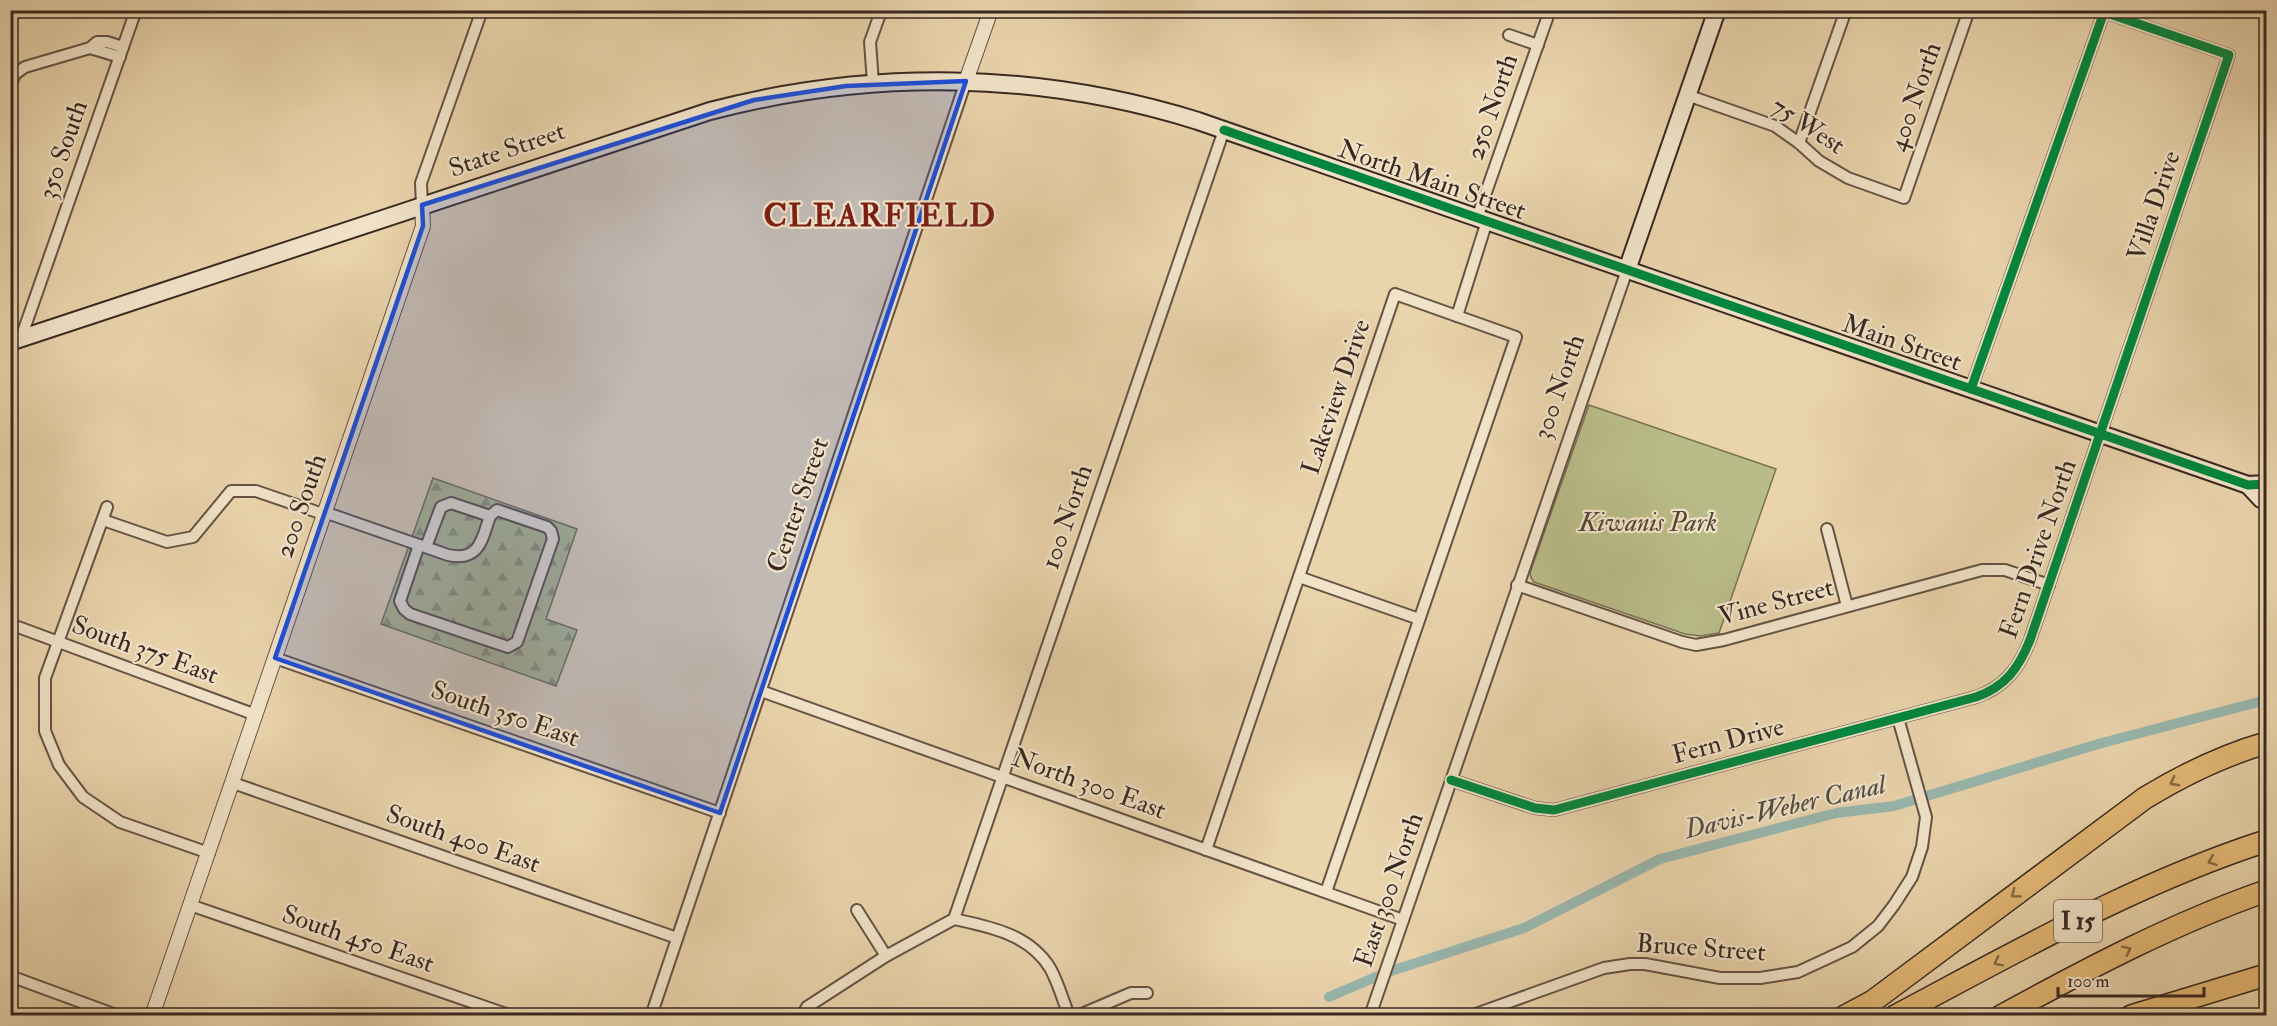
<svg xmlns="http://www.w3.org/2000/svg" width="2277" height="1026" font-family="'IM FELL Double Pica',serif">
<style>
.forest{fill:url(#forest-firs);stroke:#797254;stroke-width:1.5}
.green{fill:#b9bc88;stroke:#797254;stroke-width:1.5}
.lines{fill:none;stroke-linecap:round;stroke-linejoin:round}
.canal{stroke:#98b7ae;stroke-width:10}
.minor-casing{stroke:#655344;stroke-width:14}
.tertiary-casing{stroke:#655344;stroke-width:16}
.secondary-casing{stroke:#392821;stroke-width:20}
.motorway-casing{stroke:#392821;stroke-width:24}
.minor{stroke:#f1e3c9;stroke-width:10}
.tertiary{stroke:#f1e3c9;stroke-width:14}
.secondary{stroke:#f1e3c9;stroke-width:16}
.motorway{stroke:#e5ba76;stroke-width:21}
.cycleway-casing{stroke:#f1e3c9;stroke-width:13}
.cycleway{stroke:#00873e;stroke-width:9}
.oneway{stroke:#866a47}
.marked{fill:#1d4ed8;fill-opacity:0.2;stroke:#1d4ed8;stroke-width:4.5;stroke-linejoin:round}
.labels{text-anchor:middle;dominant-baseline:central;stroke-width:4.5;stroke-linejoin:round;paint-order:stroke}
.shield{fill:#f1e3c9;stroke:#706053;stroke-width:1.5}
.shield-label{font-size:24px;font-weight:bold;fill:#392821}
.street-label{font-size:26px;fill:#392821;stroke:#f1e3c9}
.park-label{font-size:26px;font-style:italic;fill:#534636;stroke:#f1e3c9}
.water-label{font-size:27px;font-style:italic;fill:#514c44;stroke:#f1e3c9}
.district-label{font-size:32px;font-weight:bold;letter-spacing:1.5px;fill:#7a1f14;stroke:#f1e3c9}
</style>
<defs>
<pattern id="forest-firs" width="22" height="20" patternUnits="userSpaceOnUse" patternTransform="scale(1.5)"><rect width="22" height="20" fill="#b9bc88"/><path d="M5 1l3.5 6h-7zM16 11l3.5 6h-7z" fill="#97996f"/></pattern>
</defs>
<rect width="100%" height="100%" fill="#ead4ac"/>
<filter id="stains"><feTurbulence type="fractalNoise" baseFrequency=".00333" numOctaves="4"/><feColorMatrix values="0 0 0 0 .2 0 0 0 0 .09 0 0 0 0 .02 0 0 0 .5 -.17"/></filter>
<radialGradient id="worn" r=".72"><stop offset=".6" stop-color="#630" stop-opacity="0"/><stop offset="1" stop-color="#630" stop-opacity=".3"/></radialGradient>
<!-- forest -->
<path class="forest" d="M433,478L577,529L546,619L577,630L556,686L381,624Z"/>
<!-- green -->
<path class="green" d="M1589,405L1776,469L1719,633L1700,636L1685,634L1534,582L1531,578L1530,573Z"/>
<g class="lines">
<!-- canal -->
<path class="canal" d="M1329,997L1385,973L1524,928L1660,859L1836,813L1894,806L2098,744L2266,700"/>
<!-- minor casing -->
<g class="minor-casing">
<g id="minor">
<path d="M1509,35L1538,45"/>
<path d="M90,48L120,57"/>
<path d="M873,83L870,42L880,14L874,10"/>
<path d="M10,86L15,74L25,67L90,48L97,42H107L123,47"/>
<path d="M1687,95L1775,126L1799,143L1819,161L1848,178L1904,198L1969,10"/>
<path d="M1799,143L1846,10"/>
<path d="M422,205L421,183L482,10"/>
<path d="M1477,218L1550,10"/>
<path d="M1457,316L1487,221"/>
<path d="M21,338L136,10"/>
<path d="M107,507L45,678V731L59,765L83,797L120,822L209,853"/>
<path d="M324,512L448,555C479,562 482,540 490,516L451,503L441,507L426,547"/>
<path d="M103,520L167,542L193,537L231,491H256L323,514"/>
<path d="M1827,529L1847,606"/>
<path d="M419,545L400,601L404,609L410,614L508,647L517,642L553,539L551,531L547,527L497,510L490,516"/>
<path d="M1299,577L1419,619"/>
<path d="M1517,585L1682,642L1696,645L1724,640L1982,570H2005L2049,585"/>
<path d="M18,627L256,715"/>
<path d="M275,658L720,813"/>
<path d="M761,691L1403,920"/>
<path d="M1451,780L1535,808L1554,810L1976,697C2005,687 2019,668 2030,640L2229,55L2104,12L1971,389"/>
<path d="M233,783L677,938"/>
<path d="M1206,850L1395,294L1516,337L1326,892"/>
<path d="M190,905L512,1016"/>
<path d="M857,910L886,956"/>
<path d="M954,919L1224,130"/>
<path d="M10,976L119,1016"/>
<path d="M10,990L15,978"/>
<path d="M651,1016L966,81"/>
<path d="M802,1016L807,1007L886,956L954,919C990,927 1029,934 1050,968C1058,982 1063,1000 1069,1016"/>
<path d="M1077,1016L1131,993H1147"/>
<path d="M1370,1016L1627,270"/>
<path d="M1470,1016L1604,968L1630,964H1645L1720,978H1760L1798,972L1852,947L1878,926L1894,905L1912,877L1922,847L1926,817L1898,718"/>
</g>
</g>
<!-- tertiary casing -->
<g class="tertiary-casing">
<g id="tertiary">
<path d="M966,81L991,10"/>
<path d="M152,1016L423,226L422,205"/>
</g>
</g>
<!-- secondary casing -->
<g class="secondary-casing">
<g id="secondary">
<path d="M1627,270L1717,10"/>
<path d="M10,342L710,111C871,69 1038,71 1198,121L2248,485L2266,484"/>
<path d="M2248,485L2261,499L2266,501"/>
</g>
</g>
<!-- motorway casing -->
<g class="motorway-casing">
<g id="motorway">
<path d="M1845,1016L1873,1001L2145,798C2183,775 2224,755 2266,743"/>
<path d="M1895,1016C2016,952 2136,883 2266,841"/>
<path d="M2001,1016C2087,969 2174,923 2266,891"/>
<path d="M2131,1016L2266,975"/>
</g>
</g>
<!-- minor -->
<use href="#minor" class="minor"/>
<!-- tertiary -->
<use href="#tertiary" class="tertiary"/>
<!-- secondary -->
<use href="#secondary" class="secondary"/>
<!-- motorway -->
<use href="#motorway" class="motorway"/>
<!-- cycleway casing -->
<g class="cycleway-casing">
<g id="cycleway">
<path d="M1224,130L2248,485L2266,484"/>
<path d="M1451,780L1535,808L1554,810L1976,697C2005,687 2019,668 2030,640L2229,55L2104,12L1971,389"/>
</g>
</g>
<!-- cycleway -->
<use href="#cycleway" class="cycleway"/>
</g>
<!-- one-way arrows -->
<defs><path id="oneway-chevron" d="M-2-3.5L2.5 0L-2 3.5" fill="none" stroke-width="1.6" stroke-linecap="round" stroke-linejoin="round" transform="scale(1.5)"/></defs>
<g class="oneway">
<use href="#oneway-chevron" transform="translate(2174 782) rotate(152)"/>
<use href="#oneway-chevron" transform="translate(2212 861) rotate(159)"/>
<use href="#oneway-chevron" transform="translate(2015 894) rotate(143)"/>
<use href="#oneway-chevron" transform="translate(2127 950) rotate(-26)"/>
<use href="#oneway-chevron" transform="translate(1998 962) rotate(153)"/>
</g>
<!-- marked area -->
<path class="marked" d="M966,81L720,813L275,658L423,226L422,205L754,100L846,86Z"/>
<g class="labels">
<!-- shield labels -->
<rect class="shield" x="2054" y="900" width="48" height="42" rx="4.5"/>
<g class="shield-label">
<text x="2078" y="921">I 15</text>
</g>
<!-- street labels -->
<g class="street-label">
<text transform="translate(1915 97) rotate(-71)">400 North</text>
<text transform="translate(1492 107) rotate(-71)">250 North</text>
<text transform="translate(1808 126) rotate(33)">75 West</text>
<text transform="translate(63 150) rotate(-71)">350 South</text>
<text transform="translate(507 150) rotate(-19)">State Street</text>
<text transform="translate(1432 180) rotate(19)">North Main Street</text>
<text transform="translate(2154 206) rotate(-71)">Villa Drive</text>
<text transform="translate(1902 343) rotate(19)">Main Street</text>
<text transform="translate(1559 387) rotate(-71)">300 North</text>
<text transform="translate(1336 397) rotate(-71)">Lakeview Drive</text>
<text transform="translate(798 505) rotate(-71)">Center Street</text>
<text transform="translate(301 506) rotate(-71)">200 South</text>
<text transform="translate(1067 517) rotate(-71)">100 North</text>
<text transform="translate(2038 549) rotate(-71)">Fern Drive North</text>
<text transform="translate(1776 602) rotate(-15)">Vine Street</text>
<text transform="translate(145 650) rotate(20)">South 375 East</text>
<text transform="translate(505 714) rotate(19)">South 350 East</text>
<text transform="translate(1728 741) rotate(-15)">Fern Drive</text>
<text transform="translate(1089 784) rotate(20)">North 300 East</text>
<text transform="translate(463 839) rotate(19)">South 400 East</text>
<text transform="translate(1389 890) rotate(-71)">East 300 North</text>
<text transform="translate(358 939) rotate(19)">South 450 East</text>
<text transform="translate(1701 948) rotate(4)">Bruce Street</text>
</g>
<!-- park labels -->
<g class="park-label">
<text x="1648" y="523">Kiwanis Park</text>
</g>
<!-- water labels -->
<g class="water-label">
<text transform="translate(1785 807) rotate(-13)">Davis-Weber Canal</text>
</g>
<!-- district labels -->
<g class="district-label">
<text x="880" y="216">CLEARFIELD</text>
</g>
</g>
<!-- margin -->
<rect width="2277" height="1026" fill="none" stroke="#ead4ac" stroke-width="36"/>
<rect x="12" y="12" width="2253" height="1002" fill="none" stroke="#392821" stroke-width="3"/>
<rect x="18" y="18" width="2241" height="990" fill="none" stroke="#392821" stroke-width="1.5"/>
<!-- scale -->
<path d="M2058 987v9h146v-9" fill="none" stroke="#392821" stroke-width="3"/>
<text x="2067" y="987" font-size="18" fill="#392821" stroke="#f1e3c9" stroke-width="4.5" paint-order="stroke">100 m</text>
<rect width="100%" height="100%" filter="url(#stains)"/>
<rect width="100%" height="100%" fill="url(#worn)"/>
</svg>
